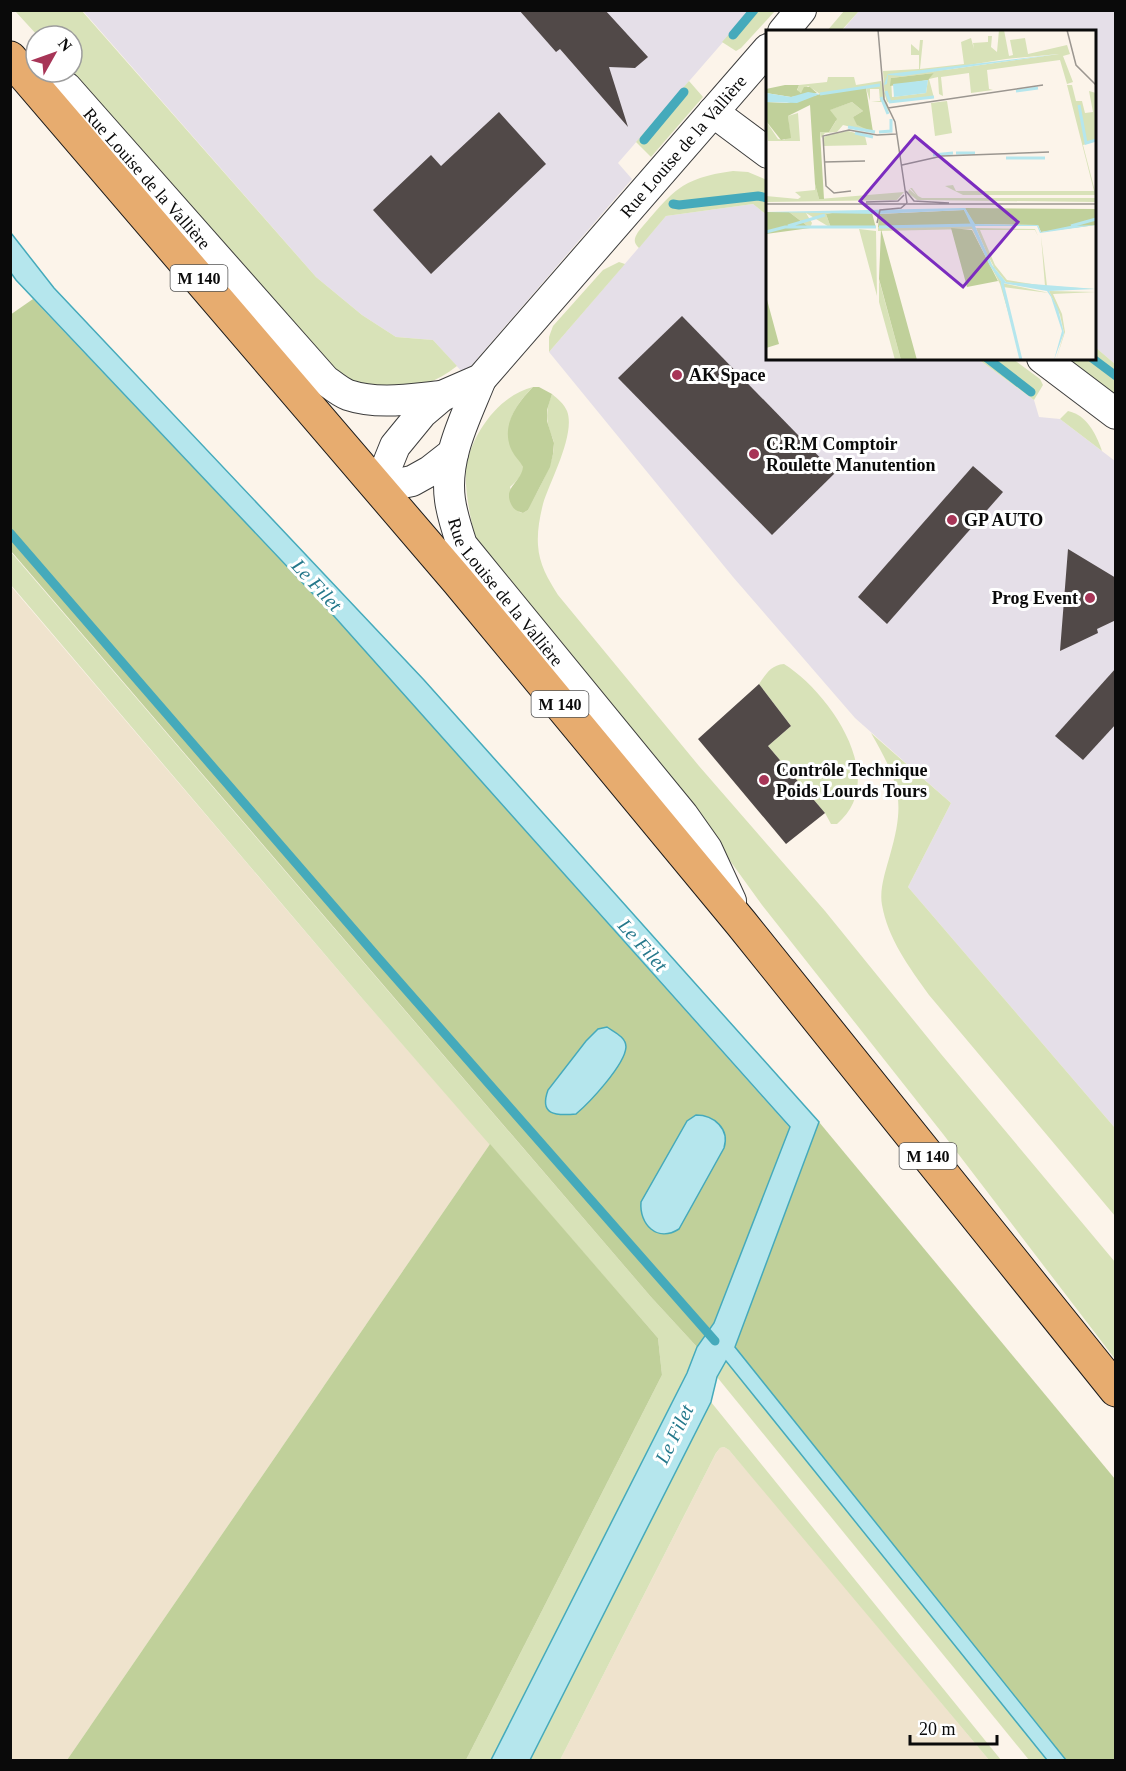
<svg xmlns="http://www.w3.org/2000/svg" width="1126" height="1771" font-family="Georgia,serif">
<style>
.industrial{fill:#e5dfe8}
.farmland{fill:#efe3cd}
.green{fill:#d8e2b8}
.forest{fill:#c0d09a}
.water{fill:#b5e6ed;stroke:#45aabb;stroke-width:1.5}
.lines{fill:none;stroke-linecap:round;stroke-linejoin:round}
.stream{stroke:#45aabb;stroke-width:9}
.building{fill:#514948}
.minor-casing{stroke:#3d3d3d;stroke-width:32}
.primary-casing{stroke:#1b1b1b;stroke-width:35}
.minor{stroke:#fff;stroke-width:30}
.primary{stroke:#e7ac6f;stroke-width:33}
.poi-dot{fill:#a73557;stroke:#fff;stroke-width:2}
.labels{text-anchor:middle;dominant-baseline:central;stroke-width:6;stroke-linejoin:round;paint-order:stroke}
.shield{fill:#fff;stroke:#545454;stroke-width:1.5}
.shield-label{font-size:16px;font-weight:bold;fill:#0a0a0a}
.street-label{font-size:18px;fill:#0a0a0a;stroke:#fff}
.poi-label{font-size:18px;font-weight:bold;fill:#0a0a0a;stroke:#fff;text-anchor:start}
.water-label{font-size:20px;font-style:italic;fill:#25788b;stroke:#fff}
.inset-river{fill:none;stroke:#b5e6ed;stroke-width:3}
.inset-road{fill:none;stroke:#9b9690;stroke-width:1.5}
.view{fill:#7b2cbf;fill-opacity:0.15;stroke:#7b2cbf;stroke-width:3}
.inset-edge{fill:none;stroke:#0a0a0a;stroke-width:3}
</style>
<rect width="100%" height="100%" fill="#fcf4ea"/>
<!-- industrial -->
<g class="industrial">
<path d="M83,11H750L618,163L632,179L464,374L433,340L396,337L362,315L316,277Z"/>
<path d="M859,11H1115V364L1095,347L1094,32H841Z"/>
<path d="M753,204L767,215L768,358L978,359L1034,400L1039,417L1060,419L1115,461V1128L908,887L951,803L855,718L733,577L549,352L666,216Z"/>
</g>
<!-- farmland -->
<g class="farmland">
<path d="M10,585L361,997L490,1144L67,1760H10Z"/>
<path d="M724,1447L729,1450L778,1507L989,1760H560L716,1453L720,1448Z"/>
</g>
<!-- green -->
<g class="green">
<path d="M15,11H82L316,277L362,315L396,337L433,340L457,366C421,395 380,394 340,376L152,168L70,72H72V36H38Z"/>
<path d="M750,11H775L741,48L736,51L722,42Z"/>
<path d="M844,11H859L841,31H827Z"/>
<path d="M689,81L703,97L651,157L636,142Z"/>
<path d="M733,171L748,172L767,180V215L753,204L666,216L639,248C633,242 634,239 638,232C672,193 679,178 733,171Z"/>
<path d="M619,262L625,264L549,352V337L553,326L603,270Z"/>
<path d="M1095,347L1115,364V396L1074,365L1069,359L1094,358Z"/>
<path d="M978,359H1013L1040,379L1043,385L1034,400Z"/>
<path d="M533,387C515,405 502,425 513,451C515,456 522,461 523,467C524,475 515,482 510,487L519,512L523,513L528,510C536,493 555,462 554,444C554,440 551,435 550,431C545,417 547,407 552,394C558,399 564,404 567,411C576,434 550,481 543,504C540,516 537,531 538,545C539,564 548,579 558,595L699,766L825,911L941,1054L1115,1262V1359L943,1134L762,905L710,833L476,541C471,521 464,489 466,468C471,435 499,395 533,387Z"/>
<path d="M1068,411C1087,415 1096,434 1102,451L1060,419Z"/>
<path d="M10,551L651,1297L697,1347L687,1373L491,1760H466L662,1375L658,1338L361,997L11,585Z"/>
<path d="M784,664C828,691 891,779 837,824H831L825,813L768,746L791,726L759,684C766,674 771,665 784,664Z"/>
<path d="M871,733L951,803L908,887L1115,1128V1216L929,995C909,967 888,939 882,905C879,889 886,870 890,855C906,800 899,782 871,733Z"/>
<path d="M726,1361L1047,1760H1029L717,1377Z"/>
<path d="M711,1402L1001,1760H989L729,1450L724,1447L720,1448L716,1453L560,1760H530Z"/>
</g>
<!-- forest -->
<g class="forest">
<path d="M33,299L333,615L790,1128L714,1323L697,1347L651,1297L11,551L10,315Z"/>
<path d="M533,387H539L552,394L547,410V421L554,443L553,454L550,467L528,510L523,513C517,511 514,510 511,504C503,487 521,483 523,467C520,461 515,457 512,451C500,427 516,404 533,387Z"/>
<path d="M819,1122L1115,1479V1760H1066L735,1347Z"/>
<path d="M490,1144L658,1338L662,1375L466,1760H67Z"/>
</g>
<!-- water -->
<g class="water">
<path d="M11,233L54,288L424,680L819,1122L735,1347L1066,1760H1047L726,1361L717,1377L711,1402L530,1760H491L687,1373L697,1347L714,1323L790,1127L333,615L16,280L11,273Z"/>
<path d="M607,1027C614,1032 626,1037 626,1047C625,1065 589,1103 576,1114C555,1116 539,1115 548,1090L586,1041L598,1029Z"/>
<path d="M696,1115C714,1115 730,1129 724,1148L679,1229C657,1243 639,1224 641,1202L687,1121Z"/>
</g>
<g class="lines">
<!-- stream -->
<g class="stream">
<path d="M733,35L754,10"/>
<path d="M644,140L684,92"/>
<path d="M673,204L679,205L758,196L768,198"/>
<path d="M987,358L1031,392"/>
<path d="M1092,358L1116,376"/>
<path d="M10,533L380,960L715,1341"/>
</g>
</g>
<!-- building -->
<g class="building">
<path d="M519,10H605L648,57L635,68L609,67L628,127L560,49L556,52Z"/>
<path d="M499,112L546,164L431,274L373,210L431,155L441,166Z"/>
<path d="M682,316L835,473L772,535L618,378Z"/>
<path d="M973,466L1003,492L887,624L858,597Z"/>
<path d="M1068,549L1116,578V620L1097,629L1098,633L1060,651Z"/>
<path d="M1116,668V724L1083,760L1055,736Z"/>
<path d="M759,684L791,726L768,746L825,813L786,844L698,739Z"/>
</g>
<g class="lines">
<!-- minor casing -->
<g class="minor-casing">
<g id="minor">
<path d="M783,32L801,10"/>
<path id="s1" d="M20,68L66,87L325,380C332,385 340,392 348,395C378,405 411,399 442,396"/>
<path d="M713,112L768,153"/>
<path d="M1042,358L1116,414"/>
<path id="s2" d="M481,379C466,417 444,457 450,500C452,515 457,530 462,545L683,815L707,849L731,901"/>
<path id="s3" d="M378,488L395,446L422,413L442,396L481,379L768,49"/>
<path d="M378,488L412,481L430,471L453,453"/>
</g>
</g>
<!-- primary casing -->
<g class="primary-casing">
<path id="primary" d="M10,58L458,581L741,923L1116,1390"/>
</g>
<!-- minor -->
<use href="#minor" class="minor"/>
<!-- primary -->
<use href="#primary" class="primary"/>
</g>
<!-- markers -->
<g class="poi-dot">
<circle cx="677" cy="375" r="6"/>
<circle cx="754" cy="454" r="6"/>
<circle cx="952" cy="520" r="6"/>
<circle cx="1090" cy="598" r="6"/>
<circle cx="764" cy="780" r="6"/>
</g>
<g class="labels">
<!-- shield labels -->
<g class="shield">
<rect x="170.5" y="265" width="57" height="26" rx="4.5"/>
<rect x="531.5" y="691" width="57" height="26" rx="4.5"/>
<rect x="899.5" y="1143" width="57" height="26" rx="4.5"/>
</g>
<g class="shield-label">
<text x="199" y="278">M 140</text>
<text x="560" y="704">M 140</text>
<text x="928" y="1156">M 140</text>
</g>
<!-- street labels -->
<g class="street-label">
<text stroke="none"><textPath href="#s3" startOffset="465">Rue Louise de la Vallière</textPath></text>
<text stroke="none"><textPath href="#s1" startOffset="172">Rue Louise de la Vallière</textPath></text>
<text stroke="none"><textPath href="#s2" startOffset="236">Rue Louise de la Vallière</textPath></text>
</g>
<!-- poi labels -->
<g class="poi-label">
<text x="689" y="375">AK Space</text>
<text x="766" y="444">C.R.M Comptoir<tspan x="766" dy="21">Roulette Manutention</tspan></text>
<text x="964" y="520">GP AUTO</text>
<text x="1078" y="598" text-anchor="end">Prog Event</text>
<text x="776" y="770">Contrôle Technique<tspan x="776" dy="21">Poids Lourds Tours</tspan></text>
</g>
<!-- water labels -->
<g class="water-label">
<text transform="translate(317 585) rotate(47)">Le Filet</text>
<text transform="translate(643 945) rotate(48)">Le Filet</text>
<text transform="translate(674 1434) rotate(-64)">Le Filet</text>
</g>
</g>
<!-- overview -->
<g transform="translate(766 30)">
<rect width="330" height="330" fill="#fcf4ea"/>
<path d="M233,0H238L243,26L247,25L244,10L259,8L262,24L301,15L304,24L297,26L307,52L301,54L294,30L221,40L223,59L227,60L205,63L203,43L175,47L177,66L173,64L172,47L163,49L168,68L119,72L117,41L153,39V25H145V14L153,21L154,10H157L154,39L198,34L195,12L205,8L208,19L207,13L222,12V6H226L225,17L231,22ZM293,24L186,39L160,42L240,29ZM168,43L162,49L160,63L126,67L125,48ZM62,47H88L90,55L115,51L124,83L116,72H105L114,71L113,59H104V71L100,58L54,64L42,56L35,63L31,61L33,55L61,52ZM301,55H306L310,71H316L319,83L327,82L323,61L330,63V111L317,115L330,165H197L179,156L187,155L190,161H328ZM181,71L186,103L169,106L165,73ZM86,72L97,81L87,87L93,96L104,97L109,103L77,95L71,102L59,103L55,108L54,102H63L70,91L63,80ZM32,83L34,111H2L0,91L12,109L18,110L24,105L22,86ZM82,101L107,108L99,106L101,115L57,116V108L62,105ZM49,154L53,169L138,162L131,170L0,172V166L32,169L35,167L29,162L49,160ZM144,158H146L152,166L156,168H330V172L151,170L142,163L143,159L150,165ZM23,182H72L60,184L65,198L40,183L46,193L44,198ZM207,196L236,253L283,263L237,257L256,330L234,254L206,199L112,201V197ZM210,198L269,199L272,206L269,200H214L229,235L241,250L279,256L275,206L281,256L330,259L280,258L240,252L226,235ZM93,199L110,201L111,266ZM113,250L135,330H129L113,272ZM283,261L330,262L287,264L296,284L299,302L290,330L298,303L294,285Z" fill="#d8e2b8" fill-rule="evenodd"/>
<path d="M168,43L162,50L124,56L125,48ZM19,55H33L31,60L35,63L38,57H44L51,63L25,67L0,63V59ZM100,58L107,102L91,95L87,87L97,81L86,72L64,80L71,89L63,102H54L58,169H53L49,154L44,75L22,86L25,108L15,110L0,91V72L21,73L62,62ZM199,178L330,179V195L275,202L272,195L208,194ZM198,180L207,196L112,197L113,184ZM0,182H23L44,198L0,204ZM72,182L106,183L110,198H65L60,184ZM185,198L206,200L232,251L201,257ZM115,199L151,330H135L113,249ZM0,266L13,314L0,318Z" fill="#c0d09a"/>
<path d="M293,24L137,46L122,45L121,54L118,55L122,44ZM162,50L160,63L128,67L127,54ZM42,62L54,64L31,73L0,72V63L25,67ZM199,178L209,194L272,195L275,202L304,196L330,195L274,203L271,196H209L226,235L240,252L330,259L283,261L292,279L298,303L288,330L296,301L285,267L281,261L236,253L224,236L198,180L111,184L0,182Z" fill="#b5e6ed"/>
<path class="inset-river" d="M120,61L124,72L168,67M250,61L272,58M54,64L114,55M115,67L122,84M313,75L320,113L330,110M82,97L109,102M113,102L125,101V89M89,103L107,107M190,123H209M167,125L187,123M240,128H279M22,196L59,185M305,196L330,189M113,197L208,195M0,202L19,197H110M236,252L255,330"/>
<path class="inset-road" d="M112,0L118,69L129,92L141,173M301,0L310,35L330,55M122,78L277,55M58,132L99,131M136,135L176,126L283,122M85,161L68,163L60,156L57,106L83,100L111,105L130,104M140,161L148,171L183,173M100,172L132,171L138,165M0,174H330M111,193L114,180L135,178L141,173"/>
<path class="view" d="M149,106L252,192L197,257L94,171Z"/>
<rect width="330" height="330" class="inset-edge"/>
</g>
<!-- border -->
<rect width="1126" height="1771" fill="none" stroke="#0a0a0a" stroke-width="24"/>
<!-- north arrow -->
<g transform="translate(54 54) rotate(50)"><circle r="28" fill="#ffffff" stroke="#9d9d9d" stroke-width="1.5"/>
<path d="M0-4.5L10 22L0 15L-10 22Z" fill="#a73557"/>
<text y="-9" font-size="16" font-weight="bold" text-anchor="middle" fill="#0a0a0a">N</text>
</g>
<!-- scale -->
<path d="M910 1735v9h87v-9" fill="none" stroke="#0a0a0a" stroke-width="3"/>
<text x="919" y="1735" font-size="18" fill="#0a0a0a" stroke="#ffffff" stroke-width="4.5" paint-order="stroke">20 m</text>
</svg>
